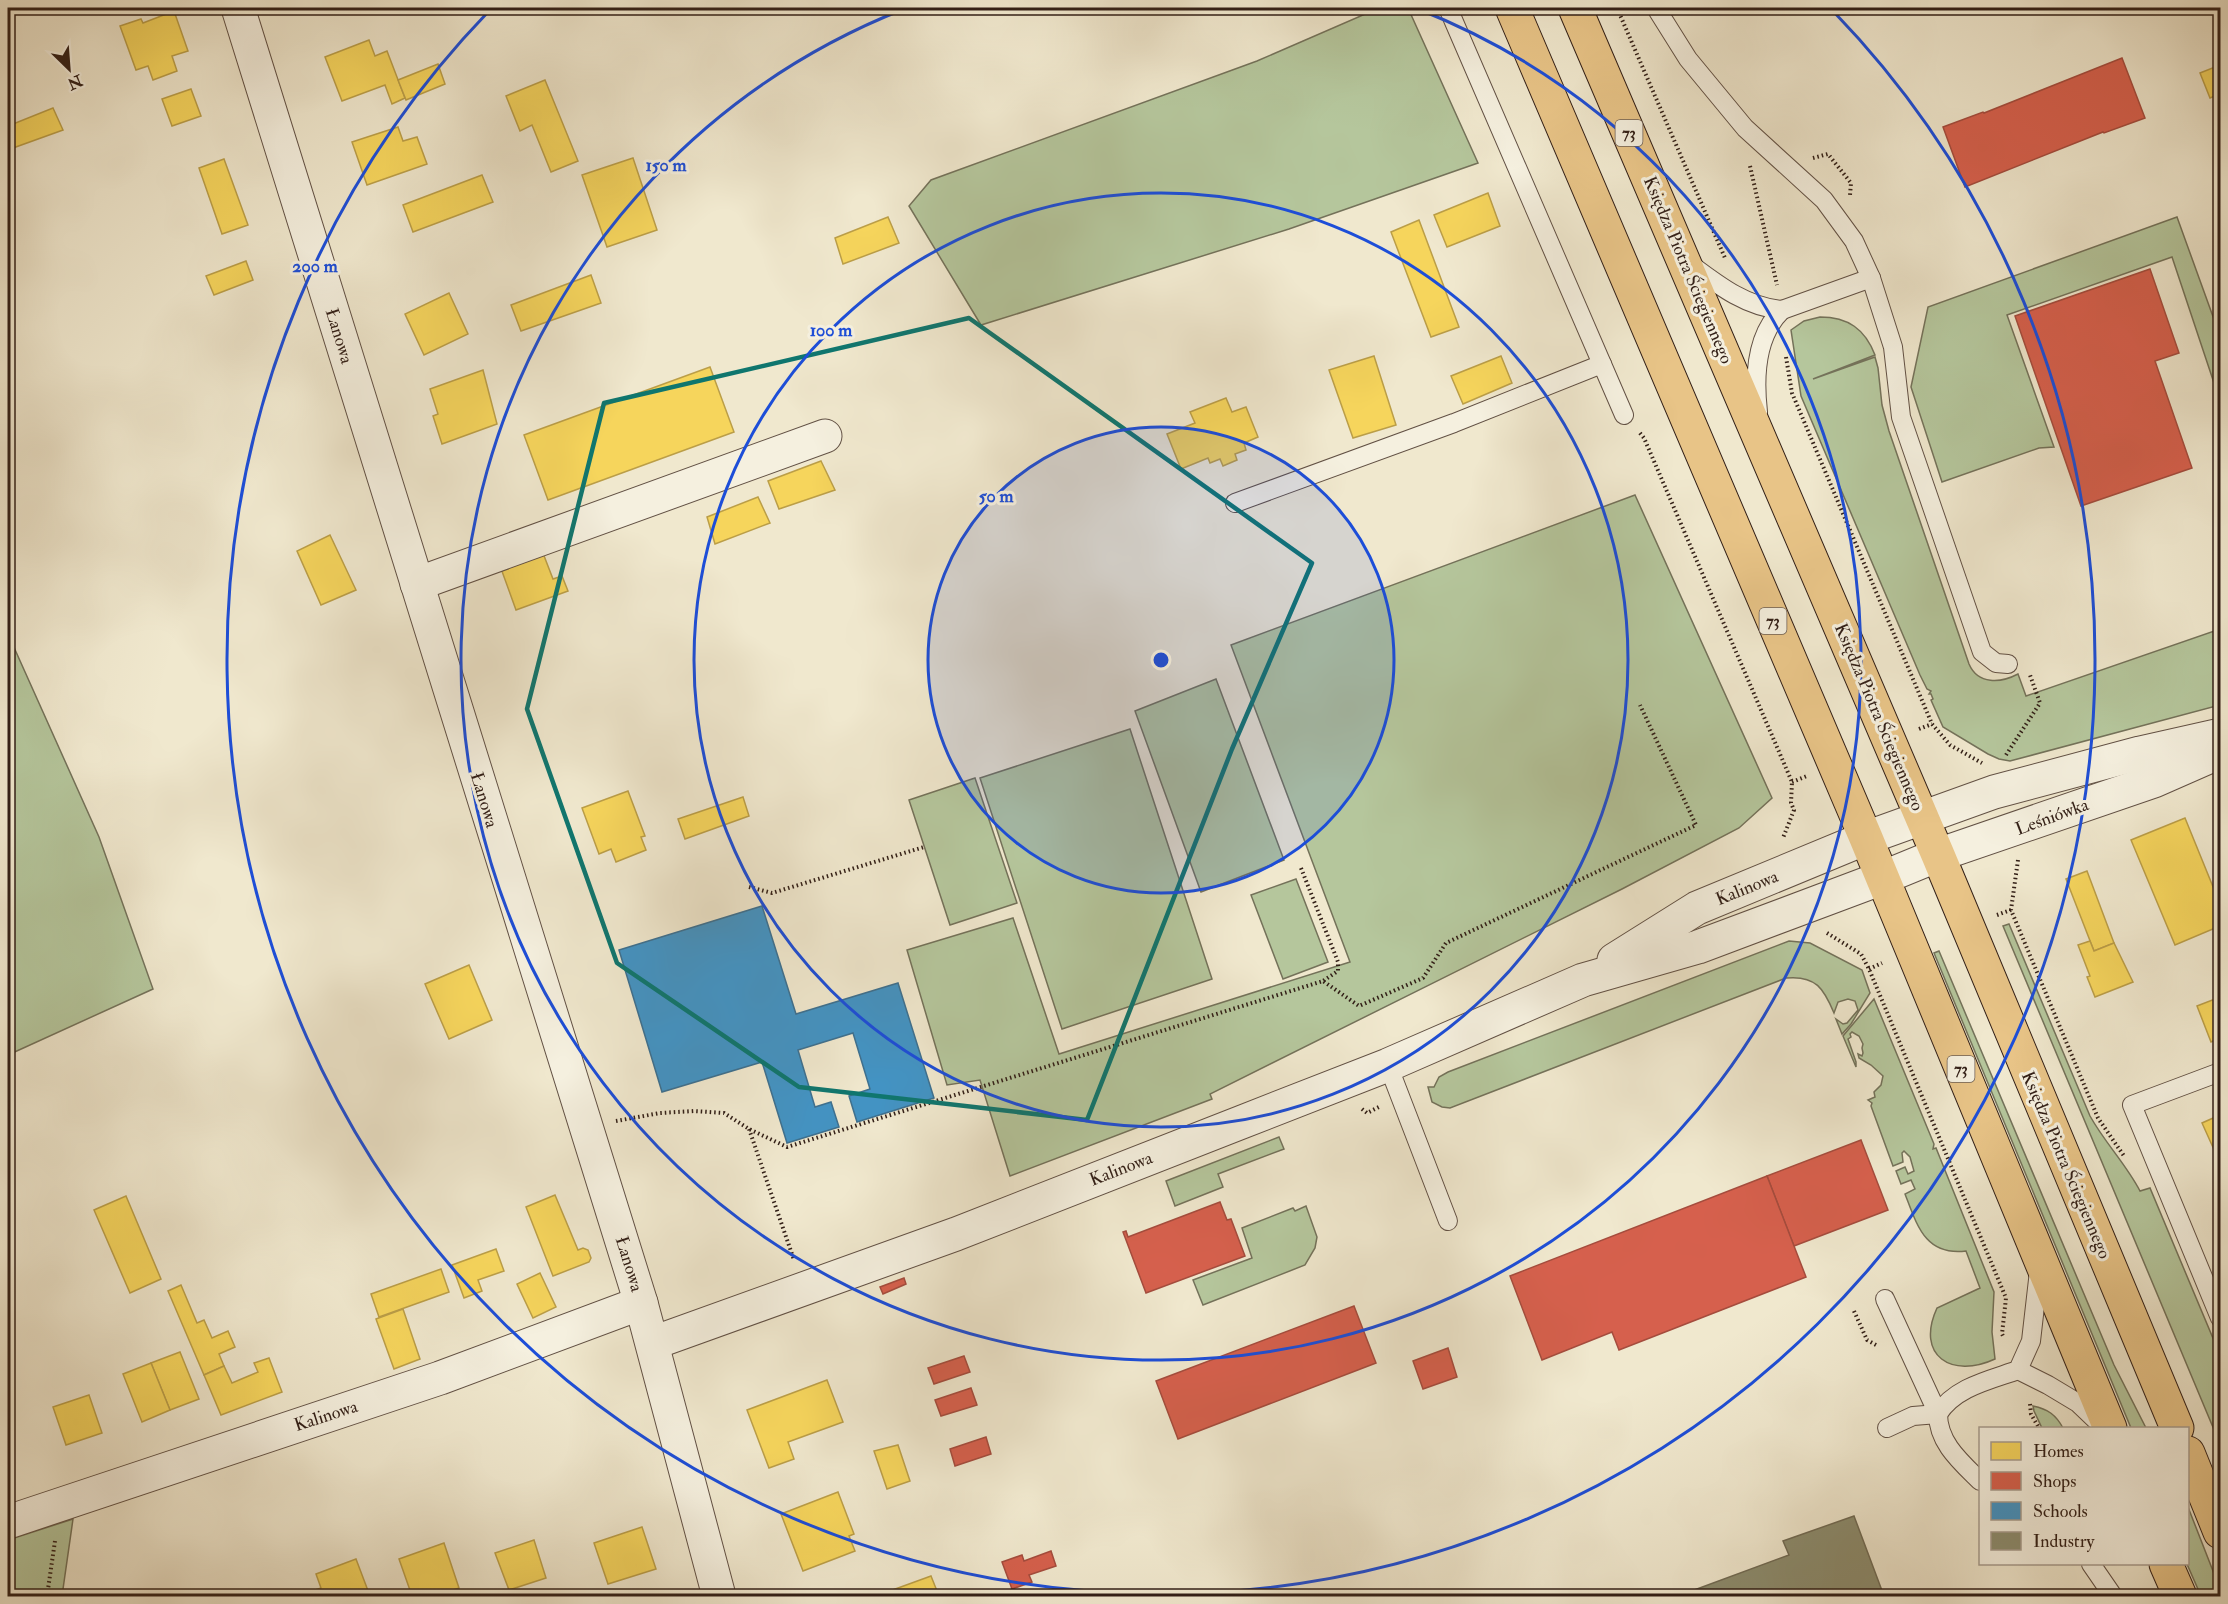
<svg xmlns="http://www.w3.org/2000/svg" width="2228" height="1604" font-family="'IM FELL Double Pica',serif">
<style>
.green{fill:#b5c69c;stroke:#74725a;stroke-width:1.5}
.homes{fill:#f6d55c;stroke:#bb9e47;stroke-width:1.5}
.shops{fill:#d6604d;stroke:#a54c3d;stroke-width:1.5}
.schools{fill:#4393c3;stroke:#3e708f;stroke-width:1.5}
.industry{fill:#8c8c6e;stroke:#716b54;stroke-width:1.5}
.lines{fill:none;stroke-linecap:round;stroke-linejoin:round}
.service-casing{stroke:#625145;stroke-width:20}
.minor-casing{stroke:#625145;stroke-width:35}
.tertiary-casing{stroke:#625145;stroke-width:35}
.primary-casing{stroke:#321f17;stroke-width:35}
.path{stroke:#321f17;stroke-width:4;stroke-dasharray:1.5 3;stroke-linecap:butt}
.service{stroke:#f5f0df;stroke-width:18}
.minor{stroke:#f5f0df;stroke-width:33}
.tertiary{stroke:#f5f0df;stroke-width:33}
.primary{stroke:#e8c487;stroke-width:33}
.marked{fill:none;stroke:#0f766e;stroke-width:4.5;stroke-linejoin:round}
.ring{fill:none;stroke:#1d4ed8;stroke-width:3}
.labels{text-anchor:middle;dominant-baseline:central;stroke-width:6;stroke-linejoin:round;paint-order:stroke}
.shield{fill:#f5f0df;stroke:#6c5e53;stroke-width:1.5}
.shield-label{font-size:16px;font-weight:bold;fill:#321f17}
.street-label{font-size:18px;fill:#321f17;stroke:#f5f0df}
.centre{fill:#1d4ed8;stroke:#f5f0df;stroke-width:3}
.ring-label{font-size:18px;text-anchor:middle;font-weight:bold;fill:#1d4ed8;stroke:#f5f0df;stroke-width:6;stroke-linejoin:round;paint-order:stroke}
</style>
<rect width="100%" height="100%" fill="#f0e8ce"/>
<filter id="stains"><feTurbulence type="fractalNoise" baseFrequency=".00333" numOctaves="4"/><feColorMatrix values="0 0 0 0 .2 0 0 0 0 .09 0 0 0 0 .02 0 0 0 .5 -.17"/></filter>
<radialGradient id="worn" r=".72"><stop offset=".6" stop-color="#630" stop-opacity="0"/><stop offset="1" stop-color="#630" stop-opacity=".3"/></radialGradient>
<!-- green -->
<g class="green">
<path d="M1379,8H1408L1478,163L1289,229L981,325L909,206L931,180L1257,61Z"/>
<path d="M2177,217L2220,336V401L2172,257L2007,315L2054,447L2039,448L1942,482L1911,387L1928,307Z"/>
<path d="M1820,317C1848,317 1865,329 1875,355L1813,379L1875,357L1878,368L1882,405L1889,431L1969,664C1978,685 2001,683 2018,674L2026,696L2220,629V705L2010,761L1999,759L1988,754L1943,727L1931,700L1933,699L1931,694H1929L1931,691L1927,689L1920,675L1801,396L1791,330L1804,321Z"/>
<path d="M1635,495L1772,798L1739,828L1622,889L1210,1094L1212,1099L1010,1176L980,1080L947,1085L907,950L1013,918L1059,1054L1350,962L1231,645Z"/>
<path d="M8,634L99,837L153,989L8,1055Z"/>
<path d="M1216,679L1284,860L1201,892L1135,711Z"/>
<path d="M1130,729L1212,979L1062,1029L980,778Z"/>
<path d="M975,778L1017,903L950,925L909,800Z"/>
<path d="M1296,879L1328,962L1283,979L1251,895Z"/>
<path d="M2009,924L2090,1116C2105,1143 2126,1164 2140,1191L2150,1188L2220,1355V1444L2003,926Z"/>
<path d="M1789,941L1810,943L1862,970L1870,993L1851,1024L1842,1034L1836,1019L1843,1024L1847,1023L1858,1010L1855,1001L1848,999L1838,1002L1834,1013C1824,989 1816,975 1786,978L1450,1108L1442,1107L1432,1102L1428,1087H1434L1439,1077L1448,1072Z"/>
<path d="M1939,951L2114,1365L2146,1428H2131L1934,953Z"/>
<path d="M1874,999L1934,1144L1933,1149L1936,1148L1994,1292L1992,1332L1995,1359C1952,1379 1915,1356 1937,1308L1980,1288L1966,1251C1925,1256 1917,1225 1905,1194L1915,1189L1911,1180L1901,1184L1896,1171L1905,1167L1908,1174L1914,1171L1910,1157L1904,1151L1902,1153L1903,1162L1893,1166L1871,1106L1872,1103L1868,1100L1875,1097L1874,1092L1881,1085L1883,1076L1871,1065L1859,1058L1858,1054L1862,1056L1863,1053L1862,1048L1863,1044L1859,1036L1852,1032L1850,1034L1851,1037L1848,1039L1856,1062V1067L1843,1036Z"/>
<path d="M1279,1137L1284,1149L1218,1174L1223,1187L1175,1206L1166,1181Z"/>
<path d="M1306,1206L1317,1237L1315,1248L1305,1265L1203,1305L1193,1280L1252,1258L1242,1228L1293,1208L1295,1211Z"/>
<path d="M2033,1406C2048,1409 2056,1415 2063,1428H2042L2034,1411Z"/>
<path d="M2188,1507L2220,1589V1596H2201L2187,1564Z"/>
<path d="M73,1519L62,1596H8V1540Z"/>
</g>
<!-- homes -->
<g class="homes">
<path d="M174,11L188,51L172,56L177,71L153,80L148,66L136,70L120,26L141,19L143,23Z"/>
<path d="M369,40L375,56L387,51L405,98L392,104L385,85L342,101L325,57Z"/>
<path d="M438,64L445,84L406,100L398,80Z"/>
<path d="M2220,65V94L2210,98L2200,73Z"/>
<path d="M545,80L578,161L551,172L532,125L520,131L506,96Z"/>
<path d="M191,89L201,116L172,126L162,99Z"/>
<path d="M53,108L63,130L13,148L8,138V126Z"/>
<path d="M398,127L403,141L417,137L427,164L367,185L352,142Z"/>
<path d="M633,158L657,230L607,247L582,175Z"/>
<path d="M224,159L248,225L222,234L199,168Z"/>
<path d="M482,175L493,202L413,232L403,205Z"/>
<path d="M1488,193L1500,226L1447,247L1434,215Z"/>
<path d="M888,217L899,243L843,264L835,238Z"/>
<path d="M1419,220L1459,327L1431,337L1391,232Z"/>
<path d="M246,261L253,280L214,295L206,276Z"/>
<path d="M591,275L601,303L521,331L511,305Z"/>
<path d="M449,293L468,334L424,355L405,314Z"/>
<path d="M1374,356L1396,425L1353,438L1329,370Z"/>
<path d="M1501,356L1512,383L1463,404L1451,376Z"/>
<path d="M710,367L734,432L548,500L524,435Z"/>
<path d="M483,370L497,424L442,444L433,416L438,414L430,389Z"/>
<path d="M1226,398L1232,412L1246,407L1258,437L1244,443L1246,450L1235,454L1237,460L1223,466L1220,459L1210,463L1208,458L1181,469L1167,434L1195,423L1190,412Z"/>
<path d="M821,461L835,490L779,509L768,481Z"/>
<path d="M758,497L770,523L715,544L707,517Z"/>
<path d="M330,535L356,590L321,605L297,551Z"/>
<path d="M541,548L553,579L562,576L568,591L516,610L499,563Z"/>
<path d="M628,791L645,836L641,837L646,850L616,862L611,849L599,854L582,808Z"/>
<path d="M743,797L749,816L685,839L678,819Z"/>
<path d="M2185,818L2220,904V926L2175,945L2131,840Z"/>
<path d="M2087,871L2114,943L2094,951L2066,879Z"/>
<path d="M2090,941L2094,951L2114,943L2133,982L2095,997L2087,977L2090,976L2078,945Z"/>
<path d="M469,965L492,1020L449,1039L425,984Z"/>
<path d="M2220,997V1038L2211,1042L2197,1006Z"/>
<path d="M2220,1115V1163L2202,1123Z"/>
<path d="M555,1195L578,1250L583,1248L588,1250L591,1258L589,1262L553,1276L526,1207Z"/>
<path d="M126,1196L161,1279L130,1293L94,1210Z"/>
<path d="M496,1249L504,1271L478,1280L482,1291L464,1298L452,1265Z"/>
<path d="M441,1269L449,1292L379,1317L371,1294Z"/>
<path d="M540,1273L556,1307L533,1318L517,1284Z"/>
<path d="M181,1285L197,1323L204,1320L212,1338L228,1331L235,1347L219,1354L224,1366L204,1375L168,1291Z"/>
<path d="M403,1309L420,1359L394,1369L376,1319Z"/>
<path d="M180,1352L199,1399L170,1410L151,1363Z"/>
<path d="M269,1358L282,1392L221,1415L204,1375L224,1366L232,1383L258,1372L254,1363Z"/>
<path d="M151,1363L170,1410L142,1422L123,1374Z"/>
<path d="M827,1380L843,1422L788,1442L794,1459L769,1468L747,1410Z"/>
<path d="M89,1395L102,1433L66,1445L53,1407Z"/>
<path d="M898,1445L910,1481L887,1489L874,1451Z"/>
<path d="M838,1492L854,1534L849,1536L855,1551L803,1571L781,1514Z"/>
<path d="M642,1527L656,1569L608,1584L594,1543Z"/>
<path d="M534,1540L546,1578L509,1590L495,1553Z"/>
<path d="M444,1543L459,1588L435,1596H412L399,1559Z"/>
<path d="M356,1559L370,1596H317L315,1590L321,1588L316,1574Z"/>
<path d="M931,1576L939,1596H876Z"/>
</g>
<!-- shops -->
<g class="shops">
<path d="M2122,58L2145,118L2104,133L2103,132L1965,187L1943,127L1983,112L1984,113Z"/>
<path d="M2150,269L2179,353L2155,361L2192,468L2081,506L2015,316Z"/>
<path d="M1861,1140L1888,1210L1794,1246L1767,1176Z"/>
<path d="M1767,1176L1806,1277L1619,1350L1612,1332L1542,1360L1510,1276Z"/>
<path d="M1220,1202L1227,1220L1231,1219L1245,1256L1146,1293L1123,1232L1126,1231L1128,1237Z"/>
<path d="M904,1278L906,1284L883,1294L880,1287Z"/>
<path d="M1354,1306L1376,1363L1178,1439L1156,1381Z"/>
<path d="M1448,1348L1457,1377L1423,1389L1413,1361Z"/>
<path d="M964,1356L970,1372L934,1384L928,1368Z"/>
<path d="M971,1388L977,1405L941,1416L935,1400Z"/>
<path d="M986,1437L991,1454L955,1466L950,1449Z"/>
<path d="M1051,1551L1056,1566L1029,1575L1032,1582L1012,1589L1002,1562L1022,1555L1024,1561Z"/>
</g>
<!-- schools -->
<path class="schools" d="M762,906L796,1014L898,983L934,1098L857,1122L849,1096L870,1089L853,1033L798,1050L815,1107L831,1102L839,1127L787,1143L762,1062L662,1092L619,950Z"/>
<!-- industry -->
<path class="industry" d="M1854,1516L1884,1596H1678L1789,1555L1783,1541Z"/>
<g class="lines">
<!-- service casing -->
<g class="service-casing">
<g id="service">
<path d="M1448,8L1624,415"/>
<path d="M1656,8L1688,59L1745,128L1824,200L1854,241L1871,278L1893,347L1901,417L1982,652L1996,663L2008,664"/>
<path d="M1690,264C1718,285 1746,307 1782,310L1871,278"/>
<path d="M1758,412C1754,377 1756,335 1782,310"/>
<path d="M1235,503L1454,423L1602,364"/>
<path d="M1388,1065L1448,1221"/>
<path d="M2220,1072L2132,1105L2220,1318"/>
<path d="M1885,1299L1938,1414C1938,1443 1961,1462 1980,1481"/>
<path d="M2018,1370L2048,1385L2078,1403L2101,1425"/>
<path d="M1938,1414C1955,1387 1990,1380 2018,1370L2031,1341L2039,1271"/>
<path d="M1887,1428L1913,1416L1938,1414"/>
<path d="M2091,1564L2113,1596"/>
</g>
</g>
<!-- minor casing -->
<g class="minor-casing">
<g id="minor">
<path d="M238,8L641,1303L719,1596"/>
<path d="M417,584L825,436"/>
<path d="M1614,960L1697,908L1866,838"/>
<path d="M653,1343L956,1234L1242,1122L1388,1065L1583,980L1698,947L1882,878"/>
<path d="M8,1522L440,1378L641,1303"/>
</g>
</g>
<!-- tertiary casing -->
<g class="tertiary-casing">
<g id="tertiary">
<path d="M1866,838L1994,792L2140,753L2220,735"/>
<path d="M1882,878L1938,855L2154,781L2220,752"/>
</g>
</g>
<!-- primary casing -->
<g class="primary-casing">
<g id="primary">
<path d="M1512,8L1866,838L2110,1428"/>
<path d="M1575,8L1938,855L2177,1428"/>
<path d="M2188,1453L2220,1532"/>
<path d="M2166,1564L2180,1596"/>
</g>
</g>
<!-- path -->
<g class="path">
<path d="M1617,8L1725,258"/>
<path d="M1813,158L1828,154L1851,183L1850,195"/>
<path d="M1750,166L1777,285"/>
<path d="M1786,357L1792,393L1932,724L1950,745L1982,763"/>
<path d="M1640,433L1644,438L1792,782L1791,803L1794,810L1783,838"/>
<path d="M1919,729L1932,724"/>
<path d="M2006,755L2040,703L2030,675"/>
<path d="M1792,782L1807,776"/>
<path d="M2018,860L2011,910L2098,1118L2124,1156"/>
<path d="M1301,868L1338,962V971L1323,981"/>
<path d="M749,887L772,893L924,847"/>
<path d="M1997,915L2011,910"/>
<path d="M1827,933L1861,954L1869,969L2006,1298L2002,1334L2004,1338"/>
<path d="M1869,969L1882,963"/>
<path d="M1362,1109L1367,1113L1379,1107"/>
<path d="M616,1121L660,1113L694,1111L724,1113L749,1129L787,1147L1323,981L1359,1006L1423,978L1446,943L1696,825L1640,705"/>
<path d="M749,1129L794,1260"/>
<path d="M1854,1311L1867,1340L1878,1346"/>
<path d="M2030,1404L2031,1414L2039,1428"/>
<path d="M47,1596L55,1541"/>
</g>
<!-- service -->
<use href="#service" class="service"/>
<!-- minor -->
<use href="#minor" class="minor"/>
<!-- tertiary -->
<use href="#tertiary" class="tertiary"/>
<!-- primary -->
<use href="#primary" class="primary"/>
</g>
<!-- marked area -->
<path class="marked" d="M969,318L1312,563L1232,749L1087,1120L799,1087L617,963L527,709L604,403Z"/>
<!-- distance rings -->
<circle cx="1161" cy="660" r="233" fill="#1d4ed8" fill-opacity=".12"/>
<g class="ring">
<circle cx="1161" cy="660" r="233"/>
<circle cx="1161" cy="660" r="467"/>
<path d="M1418 9A700 700 0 1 1 904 9"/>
<path d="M1833 11A934 934 0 1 1 489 11"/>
</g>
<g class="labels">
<!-- shield labels -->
<g class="shield">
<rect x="1615.5" y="120" width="27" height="26" rx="4.5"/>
<rect x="1759.5" y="608" width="27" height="26" rx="4.5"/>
<rect x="1947.5" y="1056" width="27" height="26" rx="4.5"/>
</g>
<g class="shield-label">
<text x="1629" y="133">73</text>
<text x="1773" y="621">73</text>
<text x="1961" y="1069">73</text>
</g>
<!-- street labels -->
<g class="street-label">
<text transform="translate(1688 270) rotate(67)">Księdza Piotra Ściegiennego</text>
<text transform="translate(339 336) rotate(73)">Łanowa</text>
<text transform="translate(1879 717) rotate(67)">Księdza Piotra Ściegiennego</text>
<text transform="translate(484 800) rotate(73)">Łanowa</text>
<text transform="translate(2052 817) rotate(-20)">Leśniówka</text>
<text transform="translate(1747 888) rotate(-22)">Kalinowa</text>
<text transform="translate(2066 1165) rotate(67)">Księdza Piotra Ściegiennego</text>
<text transform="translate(1121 1169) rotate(-21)">Kalinowa</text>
<text transform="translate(629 1264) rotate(73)">Łanowa</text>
<text transform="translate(326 1416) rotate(-18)">Kalinowa</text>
</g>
</g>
<circle cx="1161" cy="660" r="9" class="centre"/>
<g class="ring-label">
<text x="666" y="171">150 m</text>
<text x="315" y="272">200 m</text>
<text x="831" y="336">100 m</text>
<text x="996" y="502">50 m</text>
</g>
<!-- margin -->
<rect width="2228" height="1604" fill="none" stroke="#f0e8ce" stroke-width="30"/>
<rect x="9" y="9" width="2210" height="1586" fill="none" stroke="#321f17" stroke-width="3"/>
<rect x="15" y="15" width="2198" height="1574" fill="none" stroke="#321f17" stroke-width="1.5"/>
<!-- legend -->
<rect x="1979" y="1427" width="210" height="138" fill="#f5f0df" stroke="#a79c8f" stroke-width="1.5"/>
<rect x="1991" y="1442" width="30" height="18" fill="#f6d55c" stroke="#a79c8f" stroke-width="1.5"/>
<text x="2033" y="1457" font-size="18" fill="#321f17">Homes</text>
<rect x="1991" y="1472" width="30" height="18" fill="#d6604d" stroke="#a79c8f" stroke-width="1.5"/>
<text x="2033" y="1487" font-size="18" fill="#321f17">Shops</text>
<rect x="1991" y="1502" width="30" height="18" fill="#4393c3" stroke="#a79c8f" stroke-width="1.5"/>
<text x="2033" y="1517" font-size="18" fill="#321f17">Schools</text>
<rect x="1991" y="1532" width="30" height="18" fill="#8c8c6e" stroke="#a79c8f" stroke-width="1.5"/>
<text x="2033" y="1547" font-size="18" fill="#321f17">Industry</text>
<!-- north arrow -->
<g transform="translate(69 69) rotate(155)" stroke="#f5f0df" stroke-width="4.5" paint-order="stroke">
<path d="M0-4.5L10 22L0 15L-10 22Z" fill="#321f17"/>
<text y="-9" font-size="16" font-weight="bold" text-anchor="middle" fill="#321f17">N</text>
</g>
<rect width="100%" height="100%" filter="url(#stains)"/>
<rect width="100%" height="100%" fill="url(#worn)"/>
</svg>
